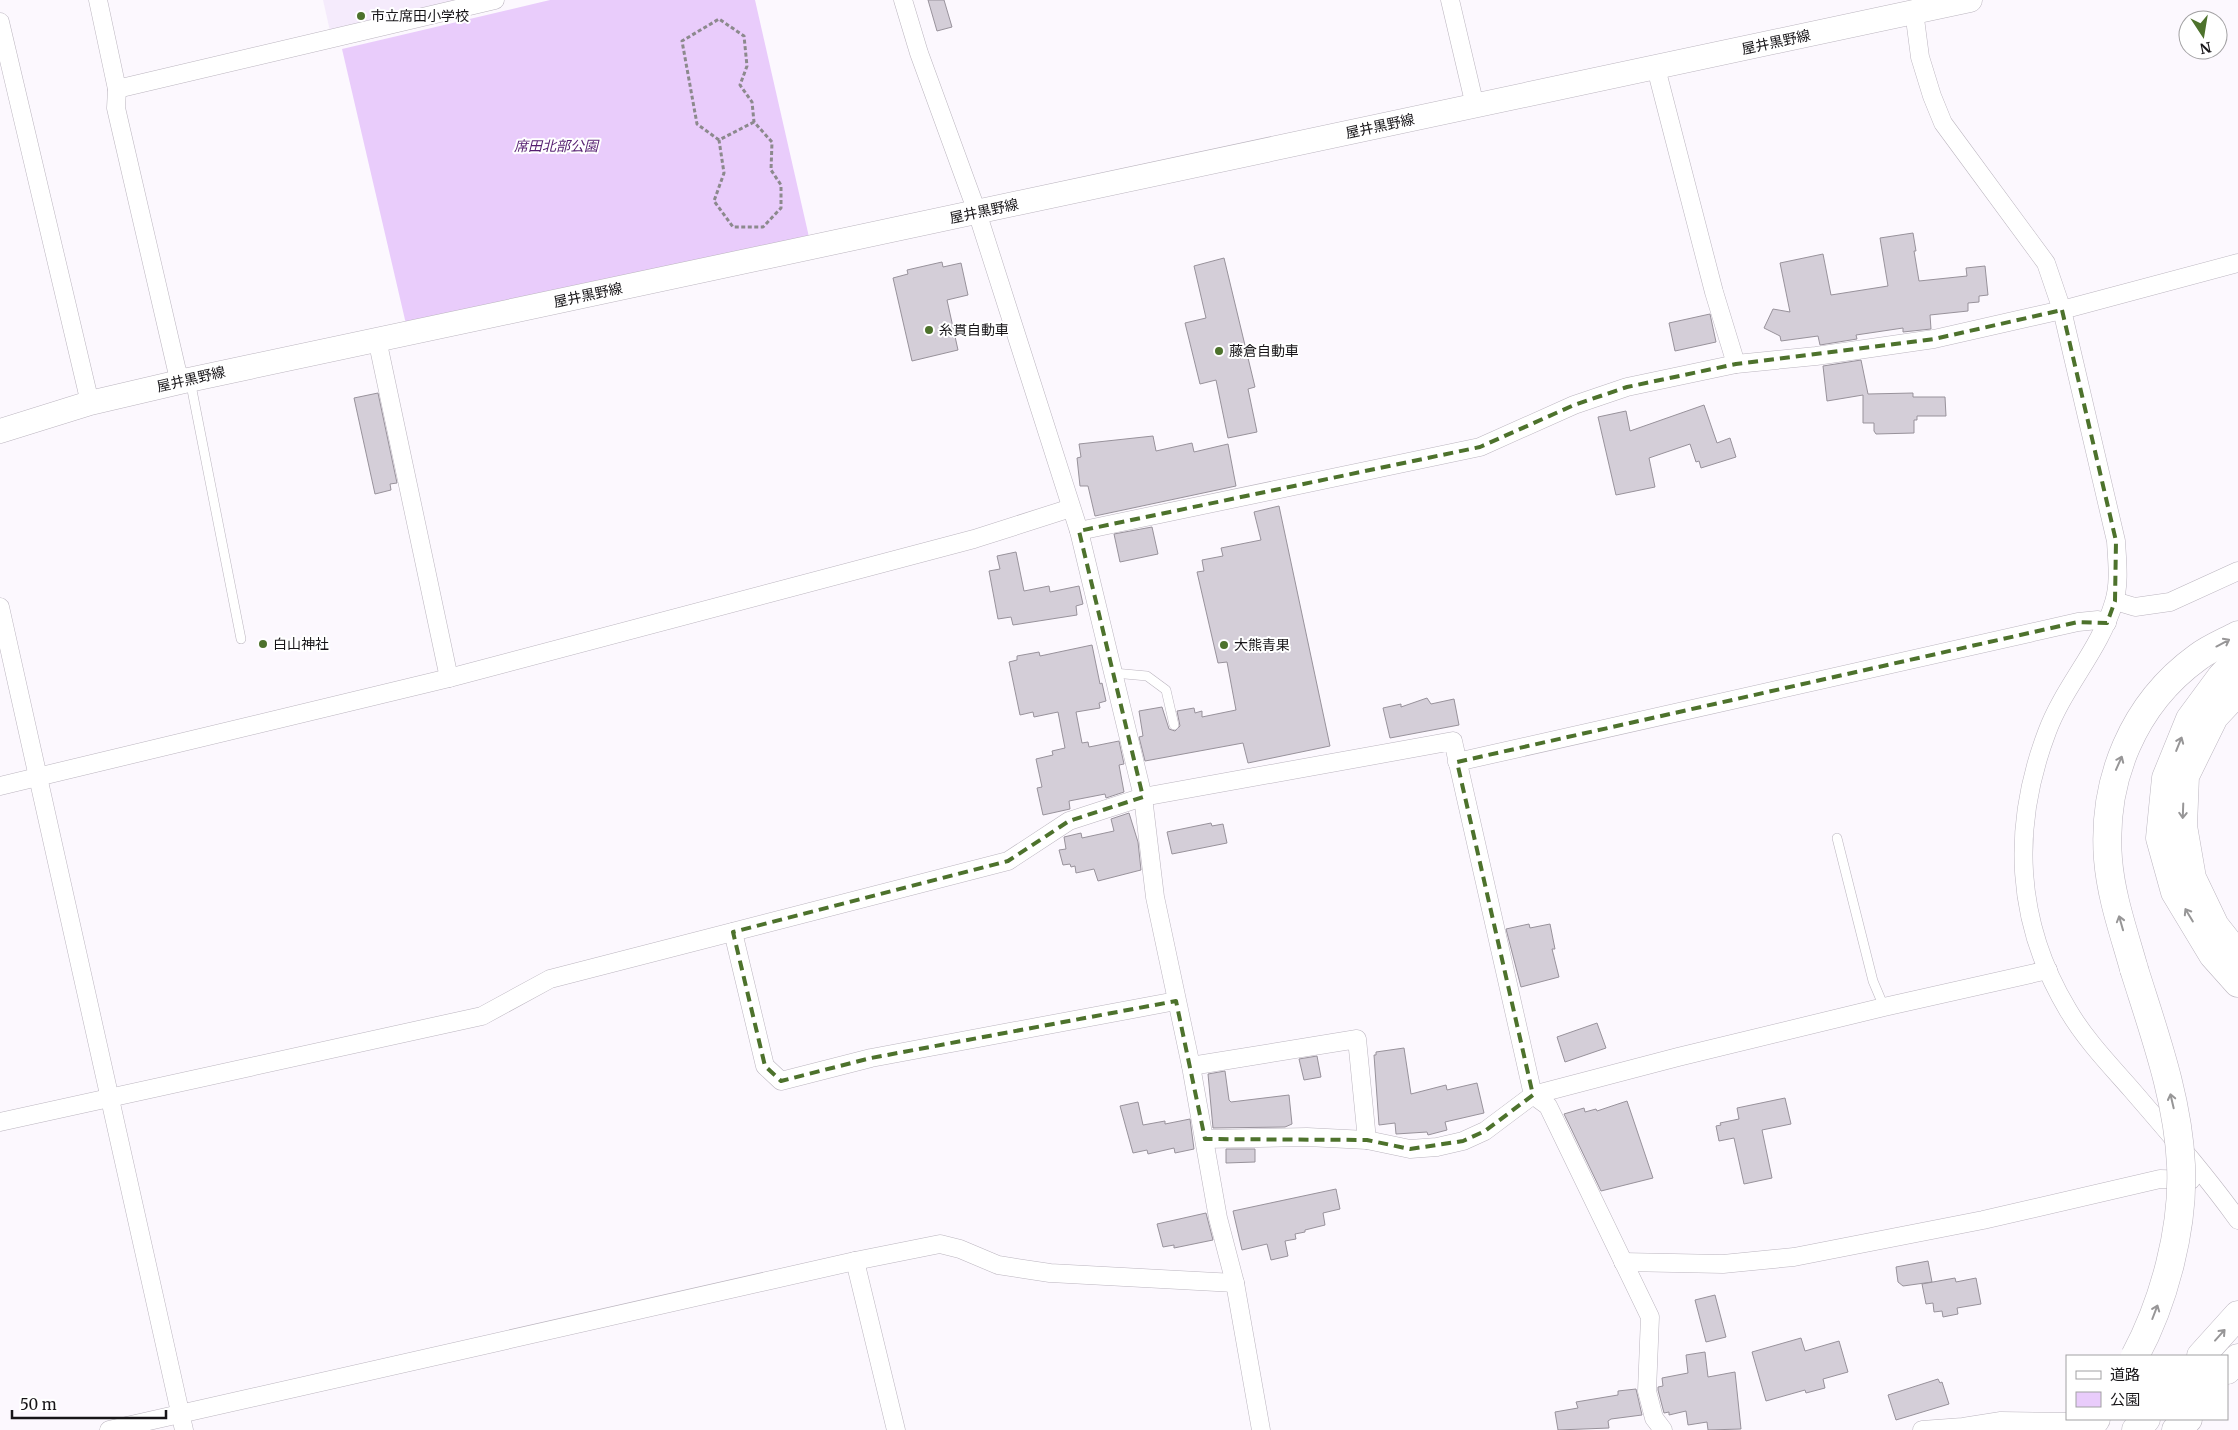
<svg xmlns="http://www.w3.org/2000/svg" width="2238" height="1430" font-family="Merriweather,'Noto Sans JP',serif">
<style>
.built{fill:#f5ebfc}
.green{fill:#e9ccfb}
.building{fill:#d4ced8;stroke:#98929b}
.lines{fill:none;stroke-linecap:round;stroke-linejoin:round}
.service-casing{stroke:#bbb5bf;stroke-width:10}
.minor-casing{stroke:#bbb5bf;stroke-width:19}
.secondary-casing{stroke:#bbb5bf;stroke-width:25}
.motorway-casing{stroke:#bbb5bf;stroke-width:29}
.path{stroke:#8c898d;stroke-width:3;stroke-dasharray:4 2.5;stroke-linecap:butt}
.service{stroke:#fff;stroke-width:9}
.minor{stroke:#fff;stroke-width:18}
.secondary{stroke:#fff;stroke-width:24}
.motorway{stroke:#fff;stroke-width:28}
.motorway-bridge-casing{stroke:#bbb5bf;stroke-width:29;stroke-linecap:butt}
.motorway-bridge{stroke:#fff;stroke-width:28}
.oneway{stroke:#979697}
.marked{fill:none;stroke:#4d722c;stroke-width:4;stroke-dasharray:10 6;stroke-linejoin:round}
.poi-dot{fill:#4d722c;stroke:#fff;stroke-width:2}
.labels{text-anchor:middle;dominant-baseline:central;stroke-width:4;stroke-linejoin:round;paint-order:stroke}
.poi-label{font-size:14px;fill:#171518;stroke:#fff;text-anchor:start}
.street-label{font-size:14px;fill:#171518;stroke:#fff}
.park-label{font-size:14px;font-style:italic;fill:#541d6f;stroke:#fff}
</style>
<rect width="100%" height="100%" fill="#fcf8fe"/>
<!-- built -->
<path class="built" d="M323,0H461L330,31Z"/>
<!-- green -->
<path class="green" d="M550,0H755L809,237L406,324L342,49Z"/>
<!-- building -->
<g class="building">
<path d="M928,0H944L952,27L937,31Z"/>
<path d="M1913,233L1916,251H1914L1919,281L1967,276L1966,268L1985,266L1988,295L1979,296V302L1968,303V311L1930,315L1931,329L1903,332V328L1856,335L1857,339L1820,345L1818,336L1781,341L1780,336L1764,328L1773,309L1790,312L1780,263L1823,254L1831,295L1888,286L1880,238Z"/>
<path d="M1224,258L1255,387L1248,389L1257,432L1228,438L1216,380L1200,384L1185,323L1206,318L1194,266Z"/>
<path d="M942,262L943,267L961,263L968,295L947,300L958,350L912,361L893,278L908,274L907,270Z"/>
<path d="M1710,314L1716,342L1675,351L1669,323Z"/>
<path d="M1861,360L1868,394L1913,393V397H1945L1946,416H1917V420H1914V433L1876,434L1874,431V423H1863V395L1827,401L1823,366Z"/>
<path d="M378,393L397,483L390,484L391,490L375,494L354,398Z"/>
<path d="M1704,405L1717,443L1730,438L1736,457L1701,468L1699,461L1696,462L1690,444L1649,458L1655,487L1616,495L1598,417L1626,411L1630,431Z"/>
<path d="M1153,436L1156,451L1192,443L1194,452L1228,444L1236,486L1095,516L1088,486H1080L1077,458L1081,457L1079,444Z"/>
<path d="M1279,506L1330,746L1248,763L1243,743L1145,761L1139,737L1143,736L1139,711L1162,707L1169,729L1175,731L1180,726L1177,711L1194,708L1195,713L1202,711V717L1236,710L1227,662L1218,663L1197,572L1204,571L1202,560L1223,556L1221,548L1261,540L1254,512Z"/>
<path d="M1152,527L1158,554L1120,562L1114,534Z"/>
<path d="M1016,552L1024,591L1049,586L1050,592L1079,586L1083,604L1076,606L1077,615L1013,625L1011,617L998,619L989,571L1000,569L997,556Z"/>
<path d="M1092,645L1100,684L1102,683L1106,701L1099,703L1100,708L1076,712L1082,743L1088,742L1089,747L1119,741L1124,764L1119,765L1124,792L1106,798L1105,794L1069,801L1070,809L1043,815L1037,788L1042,787L1036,759L1053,755L1052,751L1065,748L1058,712L1034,717L1033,712L1020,715L1009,662L1017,660V656L1039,652L1040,656Z"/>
<path d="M1427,698L1431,704L1454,699L1459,725L1390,738L1383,708L1401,704V707Z"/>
<path d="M1129,813L1138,842L1141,870L1098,881L1094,869L1076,873L1075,866L1071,867L1070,864L1063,865L1059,850L1066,849L1064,837L1081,833L1082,838L1114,831L1111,819Z"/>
<path d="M1211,823L1212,826L1223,824L1227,843L1172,854L1167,832Z"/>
<path d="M1529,924L1530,928L1550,924L1555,949H1552L1559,977L1521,987L1506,929Z"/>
<path d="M1597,1023L1606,1048L1565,1062L1557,1037Z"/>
<path d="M1404,1048L1411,1094L1446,1085L1447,1090L1477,1083L1484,1113L1445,1122L1447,1130L1428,1135L1427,1132L1396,1134L1395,1123L1379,1125L1374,1055H1376V1052Z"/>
<path d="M1317,1056L1321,1077L1304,1080L1299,1059Z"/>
<path d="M1225,1071L1229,1100L1231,1102L1289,1095L1292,1124L1285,1127L1213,1128L1208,1074Z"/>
<path d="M1785,1098L1791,1124L1762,1130L1772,1178L1744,1184L1734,1138L1719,1141L1716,1126L1721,1125L1720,1123L1739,1119L1737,1108Z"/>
<path d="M1627,1101L1653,1178L1601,1191L1564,1114L1584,1108L1585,1112L1596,1109L1597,1111Z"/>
<path d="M1138,1102L1143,1125L1165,1121V1124L1190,1119L1194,1149L1175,1153L1174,1148L1148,1154L1147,1150L1133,1153L1120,1106Z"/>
<path d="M1226,1149H1255V1162L1226,1163Z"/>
<path d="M1336,1189L1340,1209L1323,1213L1325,1225L1305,1230V1232L1295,1234L1296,1239L1285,1241L1288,1256L1271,1260L1267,1244L1242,1250L1233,1211Z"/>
<path d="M1206,1213L1213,1240L1174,1248V1245L1163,1247L1157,1224Z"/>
<path d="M1928,1261L1932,1282L1903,1286L1898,1282L1896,1267Z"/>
<path d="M1955,1278L1956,1282L1976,1278L1981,1304L1957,1308L1958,1314L1943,1317L1942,1311L1934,1312L1933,1303L1926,1304L1922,1284Z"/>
<path d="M1715,1295L1726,1337L1706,1342L1695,1300Z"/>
<path d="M1801,1338L1805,1351L1839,1341L1848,1372L1823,1379L1825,1388L1806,1393L1805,1390L1766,1401L1752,1352Z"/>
<path d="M1705,1352L1708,1377L1735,1372L1741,1429L1708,1430L1707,1422L1688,1425L1686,1411L1669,1415V1412L1664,1413L1658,1390V1387L1663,1386L1662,1378L1688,1373L1686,1355Z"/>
<path d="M1938,1379L1940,1383L1942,1382L1949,1404L1896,1420L1888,1395Z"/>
<path d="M1636,1389L1642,1415L1611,1419L1608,1421L1609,1428L1558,1430L1555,1412L1578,1408L1576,1402L1618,1395V1391Z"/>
</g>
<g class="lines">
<!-- service casing -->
<g class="service-casing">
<g id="service">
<path d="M187,384L192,390L241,639"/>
<path d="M1114,673L1147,676L1166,690L1174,725"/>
<path d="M1837,838L1873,981L1884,1007"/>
</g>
</g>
<!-- minor casing -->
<g class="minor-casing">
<g id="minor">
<path d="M98,0L117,89L116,108L177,371L184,381"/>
<path d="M903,0L919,53L977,212L1079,531L1143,797L1155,897L1191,1066L1218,1218L1235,1283L1261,1430"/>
<path d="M1450,0L1475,106"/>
<path d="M1914,11L1920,57L1932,96L1943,123L2046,263L2062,310L2116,541C2117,560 2120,583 2114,602C2100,650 2064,686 2047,732C2011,827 2015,922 2068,1010C2085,1039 2109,1064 2131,1089C2168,1132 2205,1174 2238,1220"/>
<path d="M0,22L90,403"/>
<path d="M1656,68L1714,292L1736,364"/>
<path d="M117,89L495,0"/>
<path d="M377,339L449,678"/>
<path d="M1079,531L1480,447L1574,405L1627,387L1736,364L1816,356L1934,339L2062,310L2238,263"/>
<path d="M2115,601L2135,607L2170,602L2238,571"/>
<path d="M0,607L184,1430"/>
<path d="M1457,762L2078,622L2098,620L2107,623"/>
<path d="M0,786L449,678L974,539L1071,508"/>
<path d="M733,932L765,1066L781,1081L871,1058L1176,1001"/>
<path d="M1191,1066L1357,1039L1367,1140L1410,1149L1437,1147L1463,1141L1485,1131L1533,1095L1678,1057L1884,1007L2048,970"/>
<path d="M0,1122L482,1016L550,979L1008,861L1069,821L1143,797L1453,741L1533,1095L1548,1106L1650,1317L1647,1391L1654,1418L1663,1430"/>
<path d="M1205,1139L1307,1137L1367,1140"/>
<path d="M855,1261L896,1430"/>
<path d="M1623,1262L1723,1264L1794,1257L1983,1220L2160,1179L2191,1180"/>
<path d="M109,1430L855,1261L940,1244L960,1249L998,1265L1050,1273L1235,1283"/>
<path d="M1922,1430L1963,1427L2001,1421L2077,1422L2086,1430"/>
</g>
</g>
<!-- secondary casing -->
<g class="secondary-casing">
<path id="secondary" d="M0,431L90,403L184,381L1970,0"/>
</g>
<!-- motorway casing -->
<g class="motorway-casing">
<g id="motorway">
<path d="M2238,659L2221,677L2190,719L2166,778L2160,838L2175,892L2213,955L2238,983"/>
<path d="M2238,691L2214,717L2185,776L2183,826L2192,878L2215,926L2238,955"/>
<path d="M2134,969C2124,933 2111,897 2108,859C2102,780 2133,704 2198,657C2210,648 2225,642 2238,635"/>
<path d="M2201,1356L2238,1315"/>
<path d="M2227,1370L2238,1358"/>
<path d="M2088,1430L2096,1419"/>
<path d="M2136,1430L2146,1419"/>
<path d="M2176,1430L2188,1419"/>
</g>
</g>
<!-- path -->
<path class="path" d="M719,140L697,124L682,41L719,19L744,36L747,66L740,85L752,102L754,122L772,142L771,170L781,185V208L763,227H733L714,201L724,173L719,140L754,122"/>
<!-- service -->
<use href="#service" class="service"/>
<!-- minor -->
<use href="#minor" class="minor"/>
<!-- secondary -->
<use href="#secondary" class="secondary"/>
<!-- motorway -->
<use href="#motorway" class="motorway"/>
<!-- motorway-bridge casing -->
<g class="motorway-bridge-casing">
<path id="motorway-bridge" d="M2134,969C2154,1033 2178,1098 2181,1165C2184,1228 2164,1302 2135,1356"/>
</g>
<!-- motorway-bridge -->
<use href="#motorway-bridge" class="motorway-bridge"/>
</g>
<!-- one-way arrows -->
<defs><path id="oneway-shaft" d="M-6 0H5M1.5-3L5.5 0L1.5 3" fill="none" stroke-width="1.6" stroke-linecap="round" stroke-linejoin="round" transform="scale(1.25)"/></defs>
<g class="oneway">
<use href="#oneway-shaft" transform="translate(2223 643) rotate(-28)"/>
<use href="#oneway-shaft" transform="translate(2179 744) rotate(-68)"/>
<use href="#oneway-shaft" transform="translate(2119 763) rotate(-66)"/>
<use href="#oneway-shaft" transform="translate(2183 811) rotate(92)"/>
<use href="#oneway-shaft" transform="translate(2189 915) rotate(-121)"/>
<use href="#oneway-shaft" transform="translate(2121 923) rotate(-106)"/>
<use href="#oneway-shaft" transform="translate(2172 1101) rotate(-103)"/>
<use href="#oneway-shaft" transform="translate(2155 1312) rotate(-69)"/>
<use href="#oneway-shaft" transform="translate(2220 1335) rotate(-48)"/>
</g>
<!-- marked area -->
<path class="marked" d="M2062,310L2116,541L2115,601L2107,623L2078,622L1457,762L1533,1095L1485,1131L1463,1141L1410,1149L1367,1140L1205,1139L1176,1001L871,1058L781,1081L765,1066L733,932L1008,861L1069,821L1143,797L1079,531L1480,447L1574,405L1627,387L1736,364L1934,339Z"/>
<!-- markers -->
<g class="poi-dot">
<circle cx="361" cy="16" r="5"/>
<circle cx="929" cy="330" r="5"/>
<circle cx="1219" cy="351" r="5"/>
<circle cx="263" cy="644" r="5"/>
<circle cx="1224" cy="645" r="5"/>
</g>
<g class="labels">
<!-- poi labels -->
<g class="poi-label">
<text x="371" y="16">市立席田小学校</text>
<text x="939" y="330">糸貫自動車</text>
<text x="1229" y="351">藤倉自動車</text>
<text x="273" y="644">白山神社</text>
<text x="1234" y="645">大熊青果</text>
</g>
<!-- street labels -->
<g class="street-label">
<text transform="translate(1776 42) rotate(-12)">屋井黒野線</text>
<text transform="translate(1380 126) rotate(-12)">屋井黒野線</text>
<text transform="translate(984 211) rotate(-12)">屋井黒野線</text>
<text transform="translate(588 295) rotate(-12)">屋井黒野線</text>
<text transform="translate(191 379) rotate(-13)">屋井黒野線</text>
</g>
<!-- park labels -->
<g class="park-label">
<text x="556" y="146">席田北部公園</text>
</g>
</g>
<!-- legend -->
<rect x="2066" y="1355" width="162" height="65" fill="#ffffff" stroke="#a2a1a3"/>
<rect x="2076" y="1371" width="25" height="8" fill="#ffffff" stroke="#a2a1a3"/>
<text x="2110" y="1380" font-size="15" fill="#171518">道路</text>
<rect x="2076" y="1392" width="25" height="15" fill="#e9ccfb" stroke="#a2a1a3"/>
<text x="2110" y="1405" font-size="15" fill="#171518">公園</text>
<!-- north arrow -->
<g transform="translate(2203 35) rotate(168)"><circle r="24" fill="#ffffff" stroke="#a2a1a3"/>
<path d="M0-4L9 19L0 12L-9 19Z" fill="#4d722c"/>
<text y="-8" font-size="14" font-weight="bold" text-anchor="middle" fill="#171518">N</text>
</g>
<!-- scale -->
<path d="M12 1410v8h154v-8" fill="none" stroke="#171518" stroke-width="2.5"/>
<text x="20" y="1410" font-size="15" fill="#171518" stroke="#ffffff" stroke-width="4" paint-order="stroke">50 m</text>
</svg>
